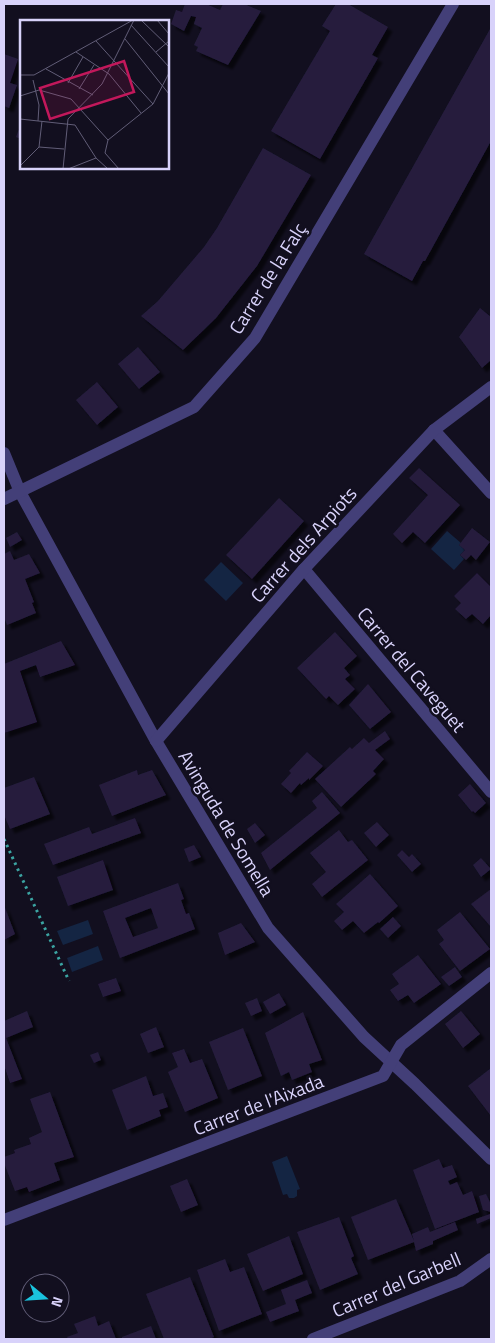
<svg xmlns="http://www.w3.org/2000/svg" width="495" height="1343" font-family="'Titillium Web',sans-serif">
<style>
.water{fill:#142543}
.building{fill:#251d3d;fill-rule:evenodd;filter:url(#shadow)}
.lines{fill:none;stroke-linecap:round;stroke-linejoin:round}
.path{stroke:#3ba4a2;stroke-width:3;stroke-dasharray:2.5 4;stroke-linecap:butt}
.minor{stroke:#433f78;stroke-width:12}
.labels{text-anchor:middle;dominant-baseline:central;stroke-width:5;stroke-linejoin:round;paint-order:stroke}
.street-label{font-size:19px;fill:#d8d2fa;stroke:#120f1f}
.inset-road{fill:none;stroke:#615d77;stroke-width:1}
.view{fill:#c2185b;fill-opacity:0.15;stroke:#c2185b;stroke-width:2.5}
.inset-edge{fill:none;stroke:#d8d2fa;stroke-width:2.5}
</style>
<defs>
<filter id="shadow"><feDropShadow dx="4.5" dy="4.5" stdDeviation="1" flood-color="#0009"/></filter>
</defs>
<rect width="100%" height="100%" fill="#120f1f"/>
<!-- water -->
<g class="water">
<path d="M447,531L461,543L459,545L465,550L460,555L464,559L454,570L431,549Z"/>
<path d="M221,562L243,583L226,601L204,580Z"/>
<path d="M88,920L93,934L63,945L57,931Z"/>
<path d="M98,946L103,960L72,972L67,958Z"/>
<path d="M287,1156L300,1189L297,1190V1196L294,1198H289L287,1194L283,1195L272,1162Z"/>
</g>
<!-- building -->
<g class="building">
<path d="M185,4L201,5L202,4H206L220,10L223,4H244L261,11L228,65L196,51L198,47L194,45L202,28L194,24L196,17L191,16L184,31L171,24L176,10L182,12Z"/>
<path d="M336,4H348L388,27L372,55L378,58L320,159L271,131L330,31L322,26Z"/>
<path d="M490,29L491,30V141L425,261H423L412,281L364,254Z"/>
<path d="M4,54L18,59L10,83L17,85L9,108L4,106Z"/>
<path d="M21,124V139L16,137Z"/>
<path d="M263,148L311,175L257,266L216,318L183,350L141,316L158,301L204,247L217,228Z"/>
<path d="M480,308L491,317V360L482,368L459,337Z"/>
<path d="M138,347L160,372L139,389L118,364Z"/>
<path d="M97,382L118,407L97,425L76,400Z"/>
<path d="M419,468L460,505L425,543L413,532L402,543L393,534L428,495L409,478Z"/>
<path d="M279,498L304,521L252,579L226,555Z"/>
<path d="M472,528L490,542L476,560L471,555L466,560L460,555L465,550L459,545Z"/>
<path d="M17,532L22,540L10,547L6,538Z"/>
<path d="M10,551L14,560L29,554L40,573L25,579L34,602L32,603L36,613L7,625L4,617V554Z"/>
<path d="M477,573L491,587V615L483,624L472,614L466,619L455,609L461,603L454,596Z"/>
<path d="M335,632L357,656L344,668L350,675L345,679L355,689L338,705L329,696L326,699L297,668Z"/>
<path d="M61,641L75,665L40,677L36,665L20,671L37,722L4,733V664Z"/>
<path d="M368,684L391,712L370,729L349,705Z"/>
<path d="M385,731L390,739L375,750L384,759L373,771L376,774L341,807L315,779L350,747L352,749L364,738L369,743Z"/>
<path d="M307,752L323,766L309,780V778L301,785L300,783L291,793L281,784L291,773L289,771Z"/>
<path d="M137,770L138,775L152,770L166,795L112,816L99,785Z"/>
<path d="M34,777L50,814L10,829L4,815V788Z"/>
<path d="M470,784L486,803L475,813L473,811L472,812L458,795Z"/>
<path d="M322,792L340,813L270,870L261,853L317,808L312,801Z"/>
<path d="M135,818L141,833L53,865L44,844L89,827L92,834Z"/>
<path d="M377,822L389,835L376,847L364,833Z"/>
<path d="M255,823L265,835L255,843L247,829Z"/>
<path d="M339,830L348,842L352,840L368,860L322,897L312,884L326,872L310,853Z"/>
<path d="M194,845L201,857L189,862L184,849Z"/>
<path d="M402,850L409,857L412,854L421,864L412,872L397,855Z"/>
<path d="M481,858L491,869L481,877L473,865Z"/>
<path d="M103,860L113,890L68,906L57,877Z"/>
<path d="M370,874L398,906L379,923L378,922L364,933L353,921L342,930L334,921L344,912L336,904Z"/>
<path d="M178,883L184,899L181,900L186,914L189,913L195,929L120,958L103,911ZM151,908L158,928L133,937L125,918Z"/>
<path d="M491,889V927L471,904Z"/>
<path d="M4,905L15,934L4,940Z"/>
<path d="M460,912L490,949L460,971L439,944L444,940L437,930Z"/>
<path d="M393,917L401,926L388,938L380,929Z"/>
<path d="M241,923L255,942L225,955L218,933Z"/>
<path d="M418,955L441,984L414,1003L408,995L398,1001L390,990L399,984L392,974Z"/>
<path d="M455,967L462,977L449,986L441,977Z"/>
<path d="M116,978L121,991L103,997L98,984Z"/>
<path d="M279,993L286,1005L270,1014L263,1002Z"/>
<path d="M257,998L262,1011L251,1016L245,1003Z"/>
<path d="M27,1011L33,1027L6,1038L22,1079L10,1083L4,1065V1021Z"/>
<path d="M461,1011L480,1034L463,1048L445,1024Z"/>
<path d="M303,1012L322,1060L309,1064L312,1072L292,1080L289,1072L281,1076L265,1033Z"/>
<path d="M156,1027L164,1047L148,1053L140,1034Z"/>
<path d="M243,1028L262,1076L228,1090L209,1042Z"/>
<path d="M184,1049L190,1063L202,1059L218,1098L185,1112L168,1072L178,1067L172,1053Z"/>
<path d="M98,1052L101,1060L94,1063L90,1055Z"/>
<path d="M491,1068V1116L468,1086Z"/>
<path d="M146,1076L153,1096L163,1093L168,1107L159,1110L161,1116L127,1130L112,1090Z"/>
<path d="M50,1092L74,1157L54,1163L60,1180L29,1192L27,1187L15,1191L4,1163V1157L15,1153L14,1150L31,1144L29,1138L42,1132L30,1099Z"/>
<path d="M439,1159L443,1168L452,1165L457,1177L448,1181L450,1185L457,1182L463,1195L472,1191L479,1212L435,1229L413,1170Z"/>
<path d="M187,1179L198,1205L181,1212L170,1186Z"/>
<path d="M486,1194L491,1204V1212L483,1210L479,1196Z"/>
<path d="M396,1199L414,1241L412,1234L428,1227L430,1232L455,1222L458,1230L433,1241V1244L416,1251L414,1242L368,1260L351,1217Z"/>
<path d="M490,1214L491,1218L477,1224L476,1219Z"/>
<path d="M339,1217L354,1256L351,1258L358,1274L320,1290L297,1232Z"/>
<path d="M289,1236L303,1274L263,1291L247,1254Z"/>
<path d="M225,1259L230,1272L244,1267L262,1314L219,1331L197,1270Z"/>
<path d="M190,1277L214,1337L210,1339H164L146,1294Z"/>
<path d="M307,1280L312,1293L295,1300L299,1311L270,1322L266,1312L286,1304L281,1290Z"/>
<path d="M95,1316L98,1326L109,1321L116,1339H68L67,1337L78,1333L74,1324Z"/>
<path d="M151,1326L156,1339H122V1337Z"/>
</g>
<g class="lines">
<!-- path -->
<path class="path" d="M4,839L69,981"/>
<!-- minor -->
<g class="minor">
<path d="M434,430L491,493"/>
<path d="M4,453L20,492L156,741L268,928L364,1037L415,1084L491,1159"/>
<path d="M4,499L194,407L255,338L453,4"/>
<path d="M304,569L491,792"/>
<path d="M156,741L304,569L434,430L491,387"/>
<path d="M4,1220L383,1076L401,1045L491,973"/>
<path d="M313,1339L460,1281L491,1259"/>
</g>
</g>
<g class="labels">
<!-- street labels -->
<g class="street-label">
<text transform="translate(267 278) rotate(-58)">Carrer de la Falç</text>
<text transform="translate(303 544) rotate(-48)">Carrer dels Arpiots</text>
<text transform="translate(412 669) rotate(50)">Carrer del Caveguet</text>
<text transform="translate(227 823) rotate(59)">Avinguda de Somella</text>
<text transform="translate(258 1104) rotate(-21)">Carrer de l'Aixada</text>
<text transform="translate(396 1284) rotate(-23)">Carrer del Garbell</text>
</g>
</g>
<!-- overview -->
<g transform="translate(20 20)">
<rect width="149" height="149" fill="#120f1f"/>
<path class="inset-road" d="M121,0L149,27M137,0L149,14M111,5L149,47M105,19L149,74M76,21L133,84M56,32L89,54L121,93M136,32L149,21M26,49L73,75M0,55H14L113,0M13,60L19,85L18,101M48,63L63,37M59,69L74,45M0,76L19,70L51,79L88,120L85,133L99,149M0,99L55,105L76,138L88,149M88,120L133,84L149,53M19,127L44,129M1,145L19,127L22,101M43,149L48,99L82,64L114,0M48,149L76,138"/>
<path class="view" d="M104,41L114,72L30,99L20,68Z"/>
<rect width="149" height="149" class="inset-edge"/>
</g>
<!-- border -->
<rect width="495" height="1343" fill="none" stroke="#d8d2fa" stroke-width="10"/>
<!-- north arrow -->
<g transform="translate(45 1298) rotate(108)"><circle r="24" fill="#120f1f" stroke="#615d77"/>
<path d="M0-4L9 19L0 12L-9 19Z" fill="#1ac3de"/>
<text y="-8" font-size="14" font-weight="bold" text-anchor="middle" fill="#d8d2fa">N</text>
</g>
</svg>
